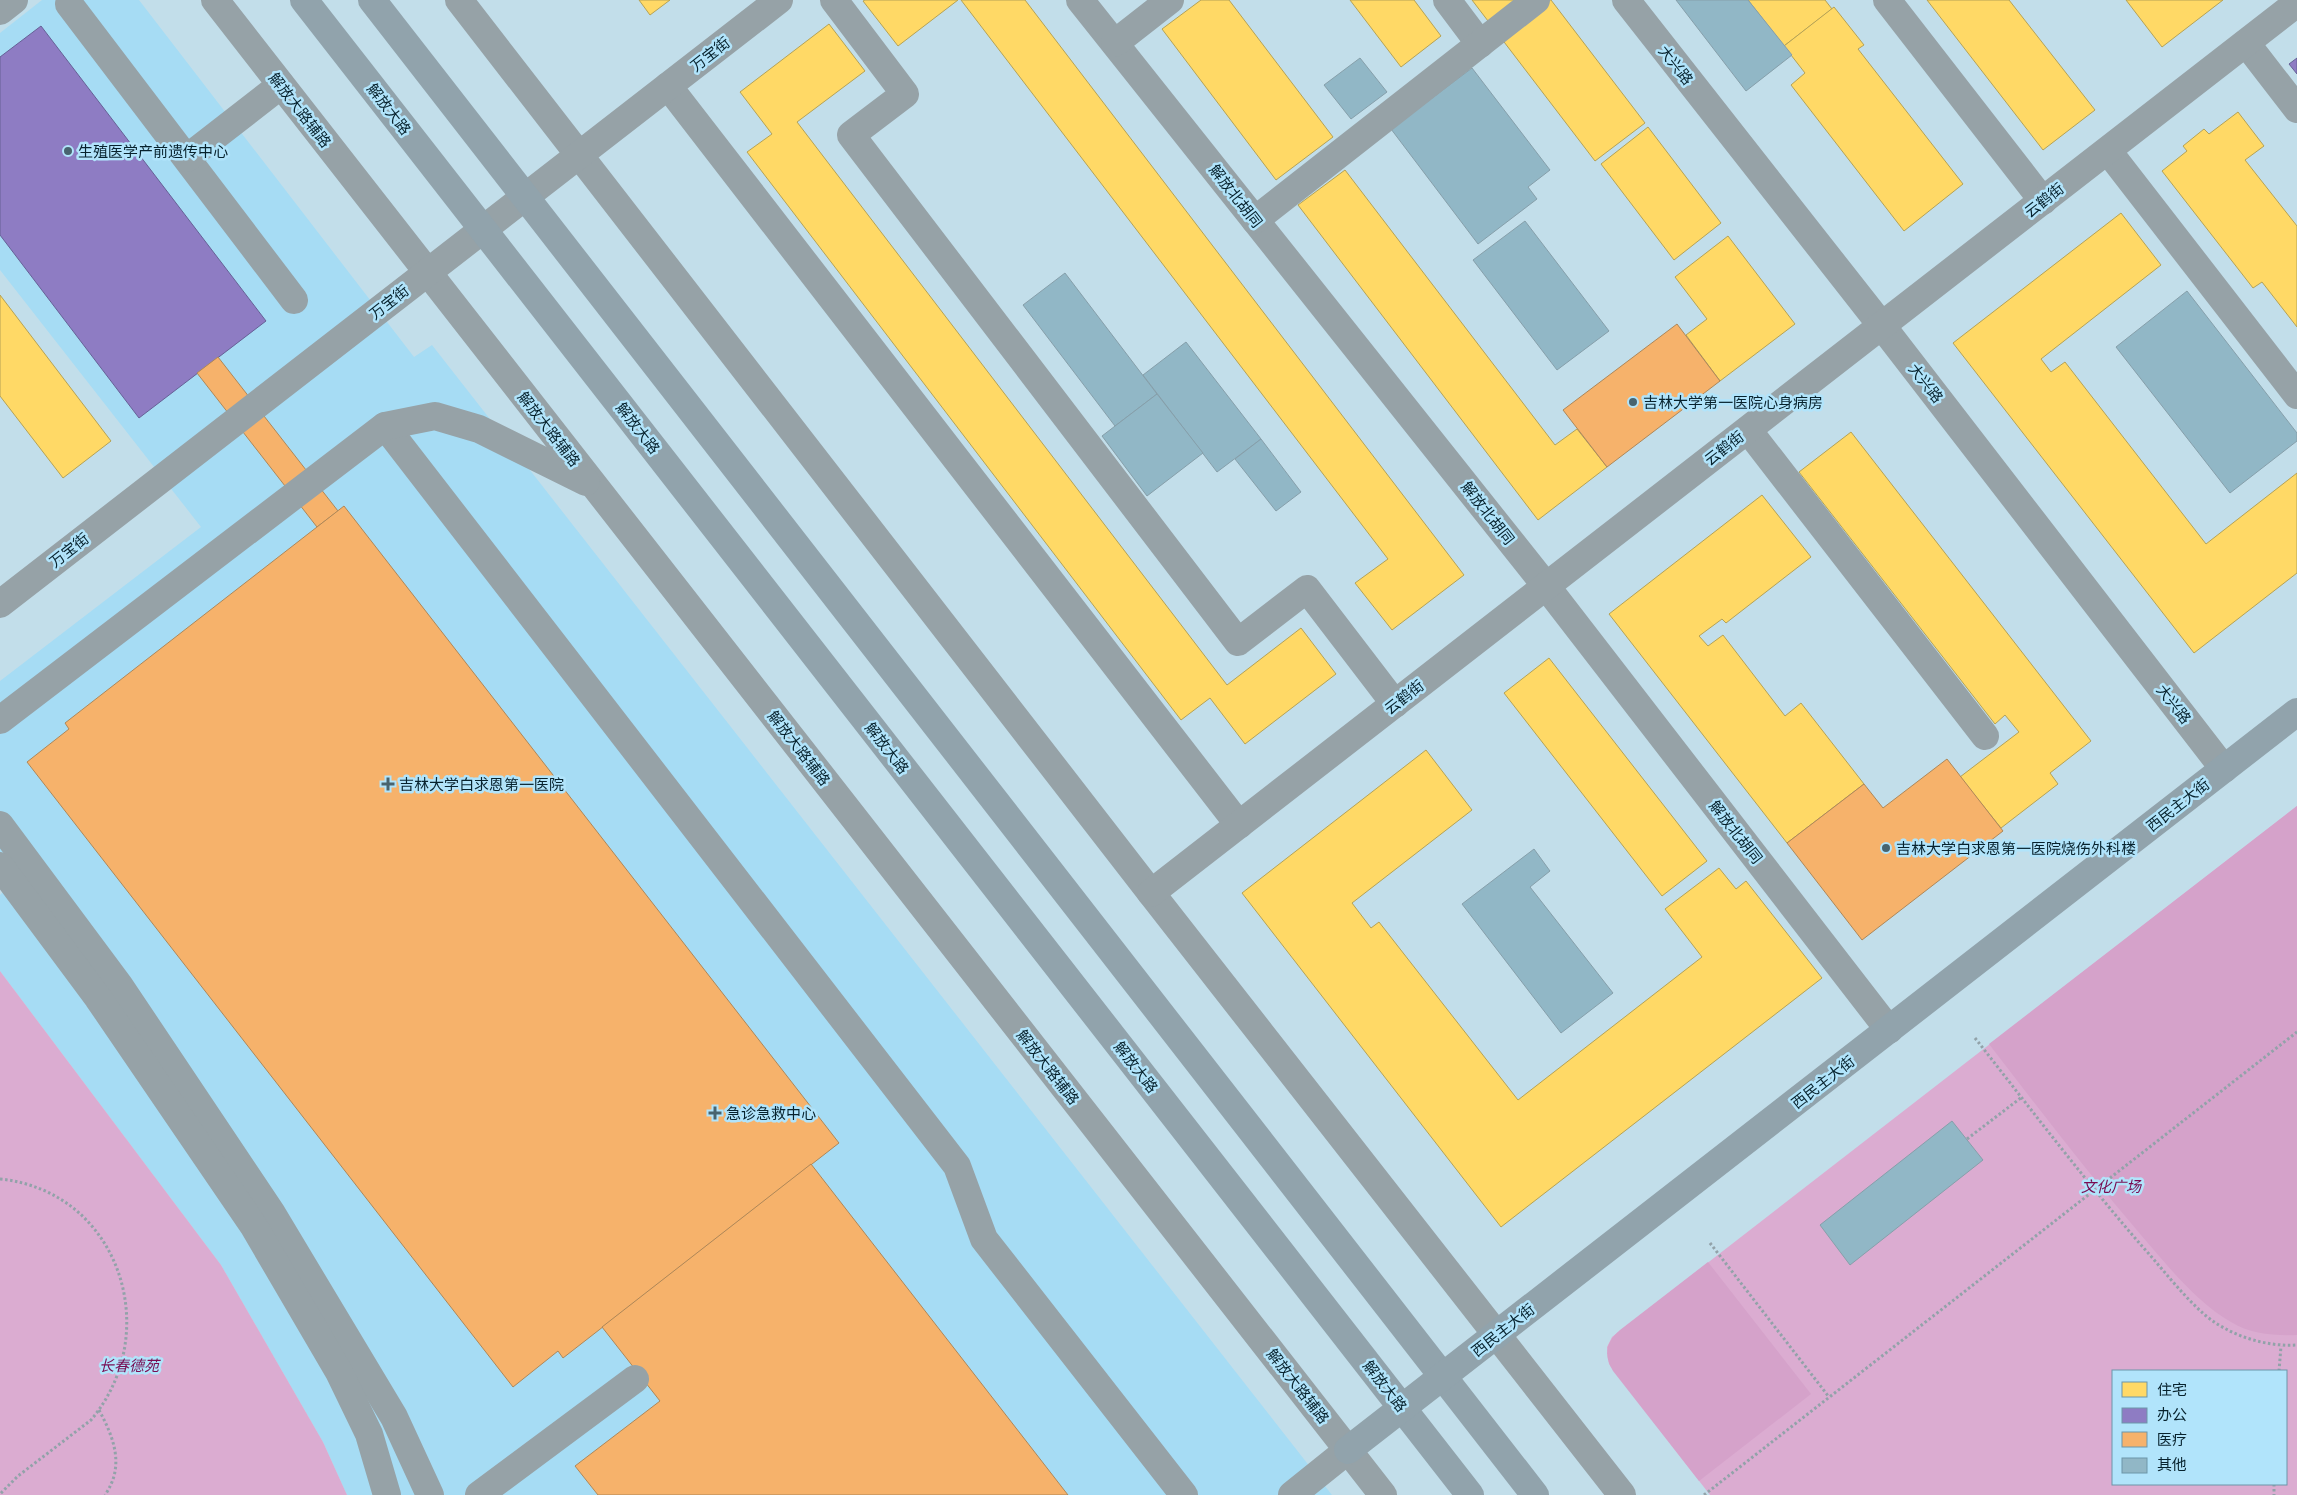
<svg xmlns="http://www.w3.org/2000/svg" width="2297" height="1495" font-family="'IBM Plex Serif','Noto Sans SC',serif">
<style>
.built{fill:#a6dcf4}
.green{fill:#dbacd1;fill-rule:evenodd}
.forest{fill:#d5a2ca}
.homes{fill:#ffd966;stroke:#b5a255}
.offices{fill:#8e7cc3;stroke:#666196}
.health{fill:#f6b26b;stroke:#ae8758}
.building{fill:#91b7c6;stroke:#869faa}
.lines{fill:none;stroke-linecap:round;stroke-linejoin:round}
.path{stroke:#92a2a9;stroke-width:3;stroke-dasharray:2.5 2.5;stroke-linecap:butt}
.minor{stroke:#96a2a7;stroke-width:28}
.major{stroke:#91a3ac;stroke-width:28}
.poi-dot{fill:#48646f;stroke:#b1e4fb;stroke-width:2}
.labels{text-anchor:middle;dominant-baseline:central;stroke-width:5;stroke-linejoin:round;paint-order:stroke}
.street-label{font-size:15px;fill:#07222d;stroke:#b1e4fb}
.poi-label{font-size:15px;fill:#07222d;stroke:#b1e4fb;text-anchor:start}
.park-label{font-size:15px;font-style:italic;fill:#780b51;stroke:#b1e4fb}
</style>
<rect width="100%" height="100%" fill="#c2deea"/>
<!-- built -->
<path class="built" d="M42,0H139L414,357L432,345L1332,1495H347L323,1442L221,1265L0,971V895L4,891L0,886V681L201,527L0,270V33Z"/>
<!-- green -->
<g class="green">
<path d="M2297,806V1495H1710L1609,1364L1607,1347L1612,1337ZM2113,1371H2286V1484H2113Z"/>
<path d="M0,971L221,1265L323,1442L347,1495H0Z"/>
</g>
<!-- forest -->
<g class="forest">
<path d="M2297,806V1335C2275,1336 2250,1334 2231,1322C2196,1302 2167,1265 2141,1235C2088,1173 2039,1109 1989,1044Z"/>
<path d="M1708,1262L1811,1394L1699,1481L1613,1371C1603,1355 1606,1342 1620,1330Z"/>
</g>
<!-- homes -->
<g class="homes">
<path d="M639,0H670L650,15Z"/>
<path d="M865,0H958L898,46L863,1Z"/>
<path d="M961,0H1025L1464,575L1392,630L1355,583L1388,559Z"/>
<path d="M1201,0H1229L1333,137L1276,180L1162,29Z"/>
<path d="M1350,0H1414L1441,36L1401,67Z"/>
<path d="M1472,0H1551L1645,123L1595,161Z"/>
<path d="M1748,0H1825L1832,9L1784,46Z"/>
<path d="M1927,0H2009L2095,110L2043,150Z"/>
<path d="M2126,0H2223L2162,47Z"/>
<path d="M1834,7L1864,45L1858,49L1963,184L1904,231L1791,85L1805,73L1784,46Z"/>
<path d="M829,24L865,71L797,122L1227,685L1301,628L1336,674L1245,744L1210,698L1181,720L747,152L772,134L740,92Z"/>
<path d="M2238,112L2264,146L2245,160L2297,226V327L2262,282L2253,288L2162,171L2187,151L2183,146L2204,129L2209,134Z"/>
<path d="M1648,127L1721,223L1674,260L1601,164Z"/>
<path d="M1345,170L1555,445L1577,429L1607,467L1538,520L1298,205Z"/>
<path d="M2121,213L2161,265L2041,359L2051,372L2065,362L2206,544L2297,473V573L2194,653L1953,343Z"/>
<path d="M1728,236L1795,324L1720,381L1686,335L1707,319L1675,277Z"/>
<path d="M0,295L111,441L63,478L0,396Z"/>
<path d="M1851,432L2091,741L2050,773L2058,784L2001,828L1960,777L2019,732L2005,715L1995,724L1799,472Z"/>
<path d="M1762,495L1811,557L1726,623L1722,619L1699,636L1708,646L1723,635L1785,716L1801,703L1864,784L1787,843L1609,614Z"/>
<path d="M1549,658L1707,861L1662,896L1504,693Z"/>
<path d="M1426,750L1472,810L1352,903L1371,928L1379,922L1518,1100L1702,957L1665,909L1719,868L1736,889L1746,881L1822,978L1501,1227L1242,893Z"/>
</g>
<!-- offices -->
<g class="offices">
<path d="M41,26L266,321L139,418L0,235V57Z"/>
<path d="M2297,58V74L2289,64Z"/>
</g>
<!-- health -->
<g class="health">
<path d="M1677,324L1720,381L1607,467L1563,410Z"/>
<path d="M218,357L338,511L317,527L197,373Z"/>
<path d="M344,506L839,1143L563,1358L558,1351L513,1387L27,762L69,729L65,723Z"/>
<path d="M1947,759L2003,831L1862,940L1787,843L1864,784L1883,808Z"/>
<path d="M811,1164L1068,1495H598L575,1466L660,1401L602,1327Z"/>
</g>
<!-- building -->
<g class="building">
<path d="M1676,0H1748L1792,55L1746,91Z"/>
<path d="M1360,58L1387,92L1351,119L1324,85Z"/>
<path d="M1472,68L1550,170L1528,187L1537,199L1478,244L1391,129Z"/>
<path d="M1525,221L1609,331L1557,370L1473,260Z"/>
<path d="M1065,273L1157,394L1115,426L1023,305Z"/>
<path d="M2187,291L2297,433V441L2230,493L2116,347Z"/>
<path d="M1186,342L1261,439L1217,472L1143,375Z"/>
<path d="M1157,394L1203,453L1147,496L1102,436Z"/>
<path d="M1261,439L1301,492L1276,511L1235,459Z"/>
<path d="M1534,849L1550,871L1530,887L1613,993L1561,1033L1462,904Z"/>
<path d="M1952,1121L1983,1160L1850,1265L1820,1225Z"/>
</g>
<g class="lines">
<!-- path -->
<g class="path">
<path d="M1975,1038C2030,1108 2083,1178 2141,1245C2162,1268 2182,1295 2205,1315C2230,1336 2266,1347 2297,1345"/>
<path d="M1967,1139L2022,1097"/>
<path d="M0,1179C119,1191 165,1332 91,1420L18,1476L0,1494"/>
<path d="M1710,1243L1829,1397"/>
<path d="M2279,1371L2281,1346"/>
<path d="M99,1410C114,1438 125,1466 105,1495"/>
<path d="M2274,1484V1495"/>
<path d="M1704,1495L2297,1032"/>
</g>
<!-- minor -->
<g class="minor">
<path d="M215,0L1383,1495"/>
<path d="M459,0L1151,893L1622,1495"/>
<path d="M834,0L905,94L851,135L1238,642L1307,589L1395,704"/>
<path d="M1080,0L1546,586L1889,1030"/>
<path d="M1447,0L1480,44"/>
<path d="M1626,0L1882,326L2224,769"/>
<path d="M1887,0L2043,201"/>
<path d="M69,4L294,300"/>
<path d="M0,11L14,0"/>
<path d="M1115,43L1170,0"/>
<path d="M2246,43L2297,109"/>
<path d="M668,86L1239,825"/>
<path d="M2108,151L2297,395"/>
<path d="M187,158L281,85"/>
<path d="M1255,220L1536,0"/>
<path d="M385,426L957,1166L984,1239L1184,1495"/>
<path d="M1748,430L1985,736"/>
<path d="M0,604L779,0"/>
<path d="M0,720L385,426L435,416L479,429L586,482"/>
<path d="M0,825L119,985L271,1212L394,1417L430,1495"/>
<path d="M0,866L98,998L253,1225L339,1372L369,1434L387,1495"/>
<path d="M1151,893L2297,3"/>
<path d="M479,1495L635,1379"/>
<path d="M1292,1495L1348,1450"/>
</g>
<!-- major -->
<g class="major">
<path d="M304,0L1470,1495"/>
<path d="M372,0L1535,1495"/>
<path d="M1348,1450L2297,712"/>
</g>
</g>
<!-- markers -->
<g class="poi-dot">
<circle cx="68" cy="151" r="5"/>
<circle cx="1633" cy="402" r="5"/>
<path d="M385.5 776.5h5v5h5v5h-5v5h-5v-5h-5v-5h5z"/>
<circle cx="1886" cy="848" r="5"/>
<path d="M712.5 1105.5h5v5h5v5h-5v5h-5v-5h-5v-5h5z"/>
</g>
<g class="labels">
<!-- street labels -->
<g class="street-label">
<text transform="translate(710 54) rotate(-38)">万宝街</text>
<text transform="translate(1676 65) rotate(52)">大兴路</text>
<text transform="translate(389 109) rotate(52)">解放大路</text>
<text transform="translate(300 110) rotate(52)">解放大路辅路</text>
<text transform="translate(1236 196) rotate(52)">解放北胡同</text>
<text transform="translate(2044 200) rotate(-38)">云鹤街</text>
<text transform="translate(389 302) rotate(-38)">万宝街</text>
<text transform="translate(1926 383) rotate(52)">大兴路</text>
<text transform="translate(638 428) rotate(52)">解放大路</text>
<text transform="translate(549 429) rotate(52)">解放大路辅路</text>
<text transform="translate(1724 448) rotate(-38)">云鹤街</text>
<text transform="translate(1488 513) rotate(52)">解放北胡同</text>
<text transform="translate(69 550) rotate(-38)">万宝街</text>
<text transform="translate(1404 697) rotate(-38)">云鹤街</text>
<text transform="translate(2174 704) rotate(52)">大兴路</text>
<text transform="translate(799 748) rotate(52)">解放大路辅路</text>
<text transform="translate(887 748) rotate(52)">解放大路</text>
<text transform="translate(2178 805) rotate(-38)">西民主大街</text>
<text transform="translate(1736 832) rotate(52)">解放北胡同</text>
<text transform="translate(1048 1067) rotate(52)">解放大路辅路</text>
<text transform="translate(1136 1067) rotate(52)">解放大路</text>
<text transform="translate(1823 1082) rotate(-38)">西民主大街</text>
<text transform="translate(1503 1330) rotate(-38)">西民主大街</text>
<text transform="translate(1298 1386) rotate(52)">解放大路辅路</text>
<text transform="translate(1385 1386) rotate(52)">解放大路</text>
</g>
<!-- poi labels -->
<g class="poi-label">
<text x="78" y="151">生殖医学产前遗传中心</text>
<text x="1643" y="402">吉林大学第一医院心身病房</text>
<text x="399" y="784">吉林大学白求恩第一医院</text>
<text x="1896" y="848">吉林大学白求恩第一医院烧伤外科楼</text>
<text x="726" y="1113">急诊急救中心</text>
</g>
<!-- park labels -->
<g class="park-label">
<text x="2111" y="1186">文化广场</text>
<text x="129" y="1365">长春德苑</text>
</g>
</g>
<!-- legend -->
<rect x="2112" y="1370" width="175" height="115" fill="#b1e4fb" stroke="#6d96a9"/>
<rect x="2122" y="1382" width="25" height="15" fill="#ffd966" stroke="#6d96a9"/>
<text x="2157" y="1395" font-size="15" fill="#07222d">住宅</text>
<rect x="2122" y="1408" width="25" height="15" fill="#8e7cc3" stroke="#6d96a9"/>
<text x="2157" y="1420" font-size="15" fill="#07222d">办公</text>
<rect x="2122" y="1432" width="25" height="15" fill="#f6b26b" stroke="#6d96a9"/>
<text x="2157" y="1445" font-size="15" fill="#07222d">医疗</text>
<rect x="2122" y="1458" width="25" height="15" fill="#91b7c6" stroke="#6d96a9"/>
<text x="2157" y="1470" font-size="15" fill="#07222d">其他</text>
</svg>
